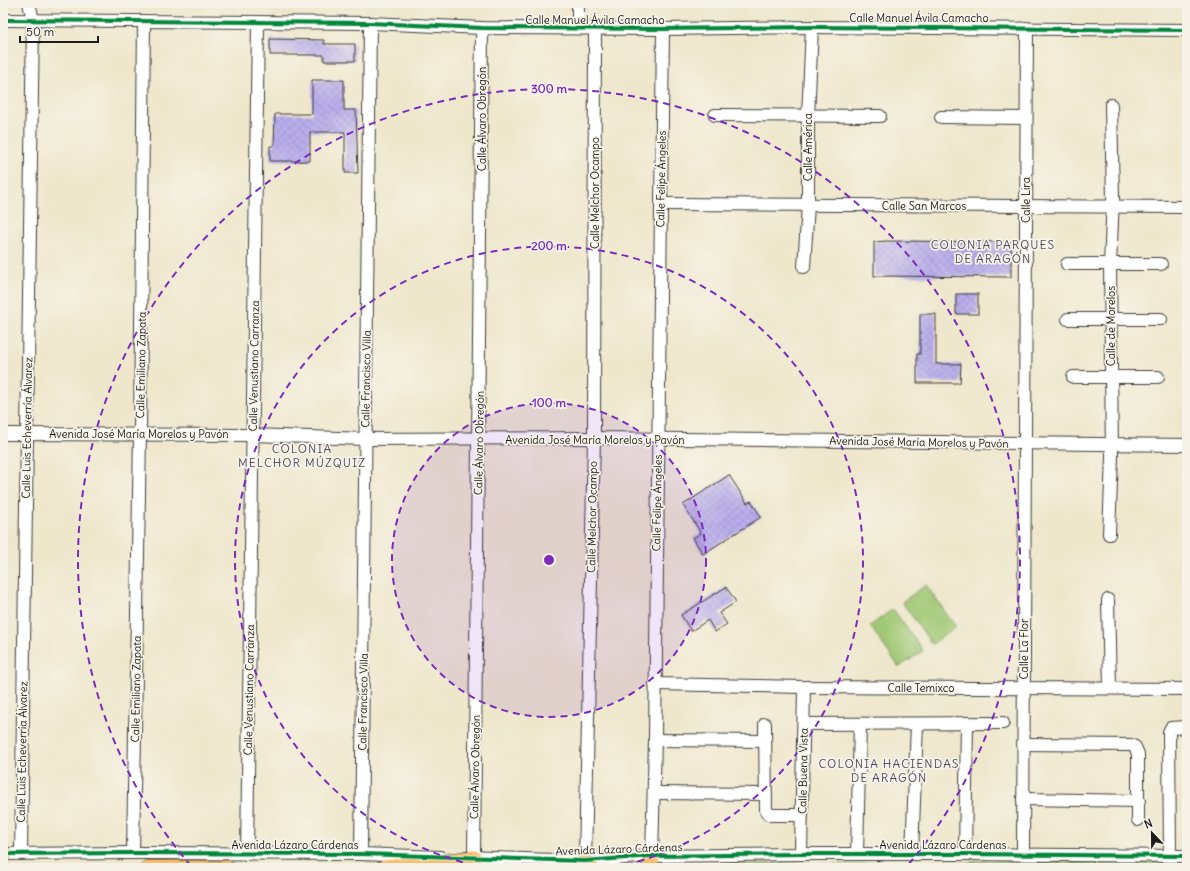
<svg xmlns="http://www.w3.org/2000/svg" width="1190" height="871" font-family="Delius,sans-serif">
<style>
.park{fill:#a0c874;stroke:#5e7248}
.building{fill:url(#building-cross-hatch)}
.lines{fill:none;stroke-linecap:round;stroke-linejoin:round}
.minor-casing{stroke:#3c3a36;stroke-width:14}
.major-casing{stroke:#3c3a36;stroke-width:16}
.minor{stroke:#fff;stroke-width:12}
.major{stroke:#fabe6d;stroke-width:15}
.cycleway-casing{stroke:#f7f3e8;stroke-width:6}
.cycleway{stroke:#00873e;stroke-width:4}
.ring{fill:none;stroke:#7b2cbf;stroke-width:2;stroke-dasharray:7 5}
.labels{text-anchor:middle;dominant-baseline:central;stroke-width:3.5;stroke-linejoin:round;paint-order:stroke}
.street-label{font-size:11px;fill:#1c1c1c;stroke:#f7f3e8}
.neighbourhood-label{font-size:12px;letter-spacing:1px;fill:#534f65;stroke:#f7f3e8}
.centre{fill:#7b2cbf;stroke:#f7f3e8;stroke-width:2}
.ring-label{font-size:12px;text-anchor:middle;font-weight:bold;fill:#7b2cbf;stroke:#f7f3e8;stroke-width:3.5;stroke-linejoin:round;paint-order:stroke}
</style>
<defs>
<pattern id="building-cross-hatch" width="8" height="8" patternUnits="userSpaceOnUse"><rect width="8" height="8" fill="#b9aeec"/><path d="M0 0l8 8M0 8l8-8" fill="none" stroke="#9e95ca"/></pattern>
</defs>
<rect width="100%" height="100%" fill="#f7f3e8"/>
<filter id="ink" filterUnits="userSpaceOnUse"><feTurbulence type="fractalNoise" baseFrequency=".025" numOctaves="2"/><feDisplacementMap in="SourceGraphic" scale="8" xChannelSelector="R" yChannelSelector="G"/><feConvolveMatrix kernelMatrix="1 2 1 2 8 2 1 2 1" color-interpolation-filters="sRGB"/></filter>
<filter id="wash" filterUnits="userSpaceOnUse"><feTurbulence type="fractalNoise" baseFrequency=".012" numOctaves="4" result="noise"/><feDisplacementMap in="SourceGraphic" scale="16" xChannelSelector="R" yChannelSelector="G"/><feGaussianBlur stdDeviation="0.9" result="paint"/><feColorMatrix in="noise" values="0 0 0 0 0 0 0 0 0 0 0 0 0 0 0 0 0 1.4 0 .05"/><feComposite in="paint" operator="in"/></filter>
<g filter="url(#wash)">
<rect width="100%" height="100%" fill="#eee7cc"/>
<!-- park -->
<g class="park">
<path d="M926,585L956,627L932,644L902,602Z"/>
<path d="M893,609L923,651L899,667L870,626Z"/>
<path d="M972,861H1016L1017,862L1187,863V868H669V862L701,864L972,863Z"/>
</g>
<g id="blocks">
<!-- building -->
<g class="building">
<path d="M270,39L324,40V44H355V61H324V55H270Z"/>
<path d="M312,80H344V110H356L358,173H345V132H310V161H270V146H274L275,114H312Z"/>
<path d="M887,241L1011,242V277L874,276V242Z"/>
<rect x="956" y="294" width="22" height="20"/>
<path d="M920,314H936V364H961L960,383H917V354H920Z"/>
<path d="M729,475L747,503L751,501L761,517L703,554L693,538L701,533L683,505Z"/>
<path d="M726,587L736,602L719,613L727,624L715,632L708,620L691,631L681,615Z"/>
</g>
</g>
</g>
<g filter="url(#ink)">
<use href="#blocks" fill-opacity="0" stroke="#3c3a36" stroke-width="1"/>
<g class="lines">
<!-- minor casing -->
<g class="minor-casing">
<g id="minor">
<path d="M3,20L370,23L482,28L663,29L812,27L1187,30"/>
<path d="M578,28V3"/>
<path d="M715,115L880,116"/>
<path d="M941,117L1026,118"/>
<path d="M661,204L1187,207"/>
<path d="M1067,264H1161"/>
<path d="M804,267L808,205V117L812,27"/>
<path d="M1068,319H1161"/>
<path d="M1073,377H1158"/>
<path d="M3,434L253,435L366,439L594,438L1187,445"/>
<path d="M1109,534L1112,457L1110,265L1113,199L1111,105"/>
<path d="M1108,600L1110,688"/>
<path d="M655,684L804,687L1187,689"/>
<path d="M765,724L766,811L771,815H802"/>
<path d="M804,724L1003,723"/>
<path d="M655,740L765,741"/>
<path d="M1023,744L1131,745L1135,747L1138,754V820"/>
<path d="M654,793L766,794"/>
<path d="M1023,799L1139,801"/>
<path d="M21,853L33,20L29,3"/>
<path d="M133,853L140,434L144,21"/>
<path d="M3,854L133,853L361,854L440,857"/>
<path d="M247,854L258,22"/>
<path d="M361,854L370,23"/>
<path d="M801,854L804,687"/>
<path d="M857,854L860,724"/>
<path d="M912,854L917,724"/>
<path d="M965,854L967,723"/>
<path d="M1023,854L1027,28"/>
<path d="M652,856L655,740L663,29"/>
<path d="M1170,856L1169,732L1171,728L1186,727"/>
<path d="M466,857L585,861L652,856L801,854H965L1187,856"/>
<path d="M474,858L482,28"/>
<path d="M585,861L594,438L595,29"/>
</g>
</g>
<!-- major casing -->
<g class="major-casing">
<g id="major">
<path d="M3,856L4,854"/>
<path d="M585,861L591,868"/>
<path d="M148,868H227"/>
<path d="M384,868L474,858"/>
<path d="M650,868L652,856"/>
</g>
</g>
<!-- minor -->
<use href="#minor" class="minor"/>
<!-- major -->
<use href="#major" class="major"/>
<!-- cycleway casing -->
<g class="cycleway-casing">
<g id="cycleway">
<path d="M3,20L370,23L482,28L663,29L812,27L1187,30"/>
<path d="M3,854L133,853L361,854L585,861L652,856L801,854H965L1187,856"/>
</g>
</g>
<!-- cycleway -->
<use href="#cycleway" class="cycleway"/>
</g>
</g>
<!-- distance rings -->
<circle cx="549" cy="560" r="157" fill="#7b2cbf" fill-opacity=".12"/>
<g class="ring">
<circle cx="549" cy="560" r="157"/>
<path d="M486 868A314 314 0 1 1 612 868"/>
<path d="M191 866A471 471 0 1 1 907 866"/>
</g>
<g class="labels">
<!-- street labels -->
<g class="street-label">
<text x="919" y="18">Calle Manuel Ávila Camacho</text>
<text x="595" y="20">Calle Manuel Ávila Camacho</text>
<text transform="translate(482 119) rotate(-90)">Calle Álvaro Obregón</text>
<text transform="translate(808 147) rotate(-90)">Calle América</text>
<text transform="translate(661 179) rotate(-89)">Calle Felipe Ángeles</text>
<text transform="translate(595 193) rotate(-90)">Calle Melchor Ocampo</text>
<text transform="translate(1026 200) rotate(-90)">Calle Lira</text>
<text x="924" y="206">Calle San Marcos</text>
<text transform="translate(1111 326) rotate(-90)">Calle de Morelos</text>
<text transform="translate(141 365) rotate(-89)">Calle Emiliano Zapata</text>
<text transform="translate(254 366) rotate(-89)">Calle Venustiano Carranza</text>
<text transform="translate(366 379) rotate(-89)">Calle Francisco Villa</text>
<text transform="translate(27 428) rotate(-89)">Calle Luis Echeverría Álvarez</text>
<text x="139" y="434">Avenida José María Morelos y Pavón</text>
<text x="595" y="440">Avenida José María Morelos y Pavón</text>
<text transform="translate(919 442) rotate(1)">Avenida José María Morelos y Pavón</text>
<text transform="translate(479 443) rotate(-89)">Calle Álvaro Obregón</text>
<text transform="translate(657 503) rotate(-89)">Calle Felipe Ángeles</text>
<text transform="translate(592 517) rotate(-89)">Calle Melchor Ocampo</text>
<text transform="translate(1024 649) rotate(-90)">Calle La Flor</text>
<text x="921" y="688">Calle Temixco</text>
<text transform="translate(136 689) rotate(-89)">Calle Emiliano Zapata</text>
<text transform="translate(249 690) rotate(-89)">Calle Venustiano Carranza</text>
<text transform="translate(363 702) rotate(-89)">Calle Francisco Villa</text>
<text transform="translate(22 752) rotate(-89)">Calle Luis Echeverría Álvarez</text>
<text transform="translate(475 767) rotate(-89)">Calle Álvaro Obregón</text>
<text transform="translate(803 771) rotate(-89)">Calle Buena Vista</text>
<text x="295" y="845">Avenida Lázaro Cárdenas</text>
<text x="943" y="845">Avenida Lázaro Cárdenas</text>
<text transform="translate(619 849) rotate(-2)">Avenida Lázaro Cárdenas</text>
</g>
<!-- neighbourhood labels -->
<g class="neighbourhood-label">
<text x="993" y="244">COLONIA PARQUES<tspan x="993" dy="14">DE ARAGÓN</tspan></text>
<text x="302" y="448">COLONIA<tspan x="302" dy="14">MELCHOR MÚZQUIZ</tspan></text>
<text x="889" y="763">COLONIA HACIENDAS<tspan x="889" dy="14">DE ARAGÓN</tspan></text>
</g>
</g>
<circle cx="549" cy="560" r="6" class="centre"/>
<g class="ring-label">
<text x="549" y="93">300 m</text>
<text x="549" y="250">200 m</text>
<text x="549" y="407">100 m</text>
</g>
<!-- margin -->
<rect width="1190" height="871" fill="none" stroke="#f7f3e8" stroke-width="16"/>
<!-- north arrow -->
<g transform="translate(1152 833) rotate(338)" stroke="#f7f3e8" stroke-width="3" paint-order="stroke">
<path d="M0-3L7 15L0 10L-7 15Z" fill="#1c1c1c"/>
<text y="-6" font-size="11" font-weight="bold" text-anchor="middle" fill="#1c1c1c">N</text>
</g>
<!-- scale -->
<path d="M20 36v6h78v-6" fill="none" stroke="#1c1c1c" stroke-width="2"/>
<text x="26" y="36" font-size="12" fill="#1c1c1c" stroke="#f7f3e8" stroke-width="3" paint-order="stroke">50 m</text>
</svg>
